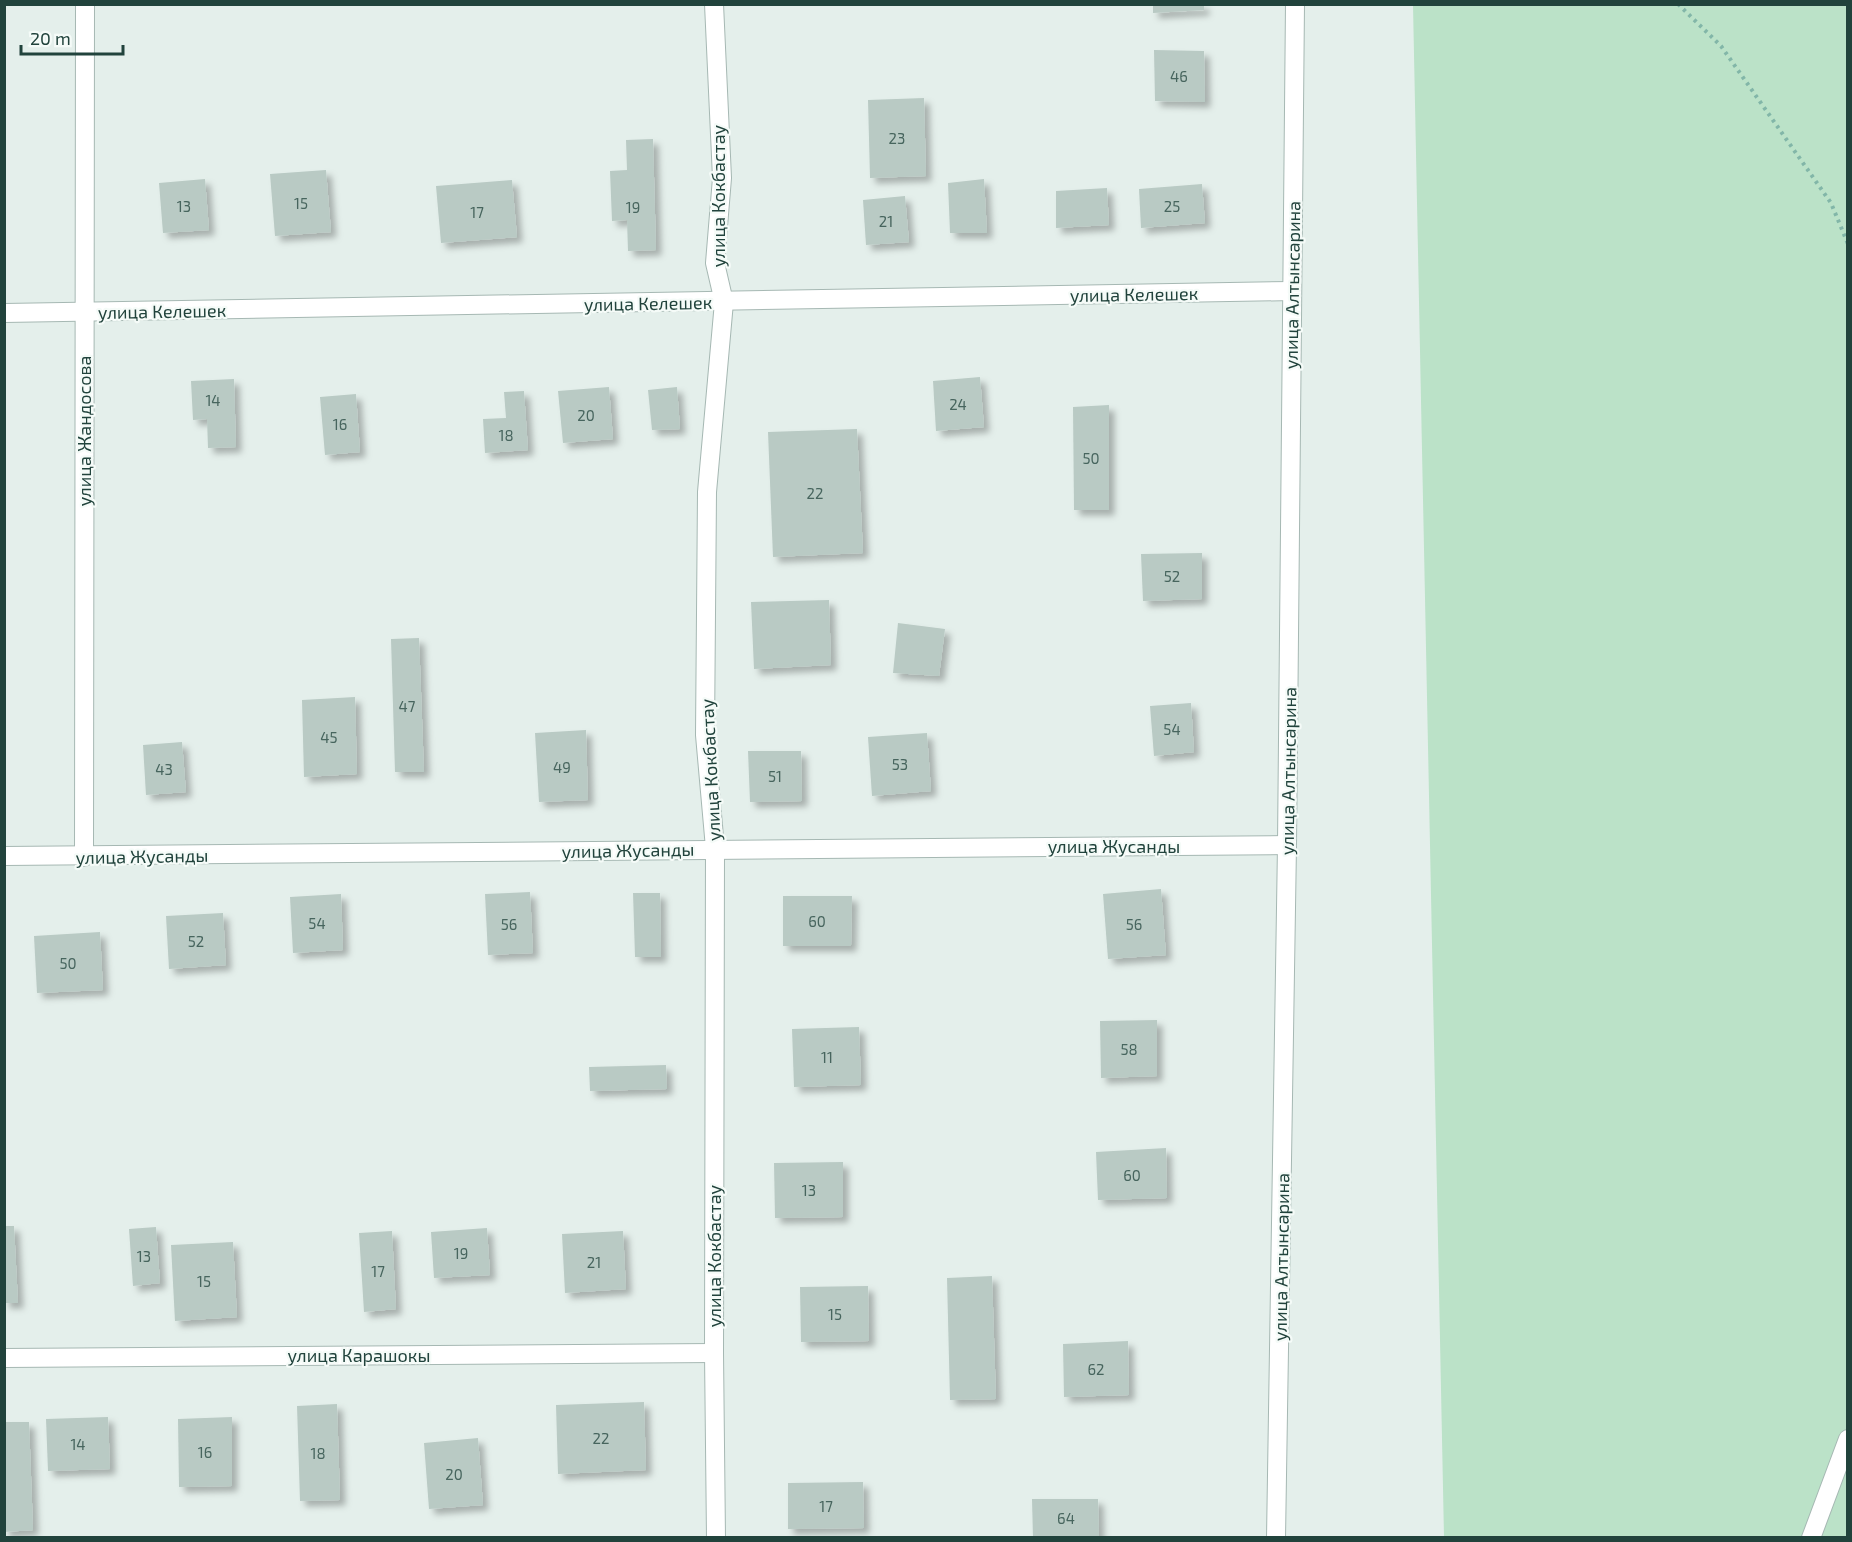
<svg xmlns="http://www.w3.org/2000/svg" width="1852" height="1542" font-family="'Exo 2',sans-serif">
<style>
.green{fill:#bbe2c8}
.building{fill:#b9cac4;filter:url(#shadow)}
.lines{fill:none;stroke-linecap:round;stroke-linejoin:round}
.street-casing{stroke:#a6b8b3;stroke-width:20}
.path{stroke:#82b6a8;stroke-width:4;stroke-dasharray:3 4.5;stroke-linecap:butt}
.street{stroke:#fff;stroke-width:18}
.labels{text-anchor:middle;dominant-baseline:central;stroke-width:4.5;stroke-linejoin:round;paint-order:stroke}
.number-label{font-size:15px;fill:#47655e}
.street-label{font-size:18px;fill:#21433c;stroke:#f5fbf8}
</style>
<defs>
<filter id="shadow"><feDropShadow dx="5.5" dy="5.5" stdDeviation="3" flood-color="#0004"/></filter>
</defs>
<rect width="100%" height="100%" fill="#e4efeb"/>
<!-- green -->
<path class="green" d="M1413,5H1847V1537H1444Z"/>
<!-- building -->
<g class="building">
<path d="M1153,4H1204V10L1153,13Z"/>
<path d="M1154,50L1204,51L1205,102L1155,101Z"/>
<path d="M924,98L926,176L870,178L868,100Z"/>
<path d="M653,139L656,250L628,251L627,220L612,221L610,171L627,170L626,140Z"/>
<path d="M326,170L331,232L275,236L270,174Z"/>
<path d="M205,179L209,230L163,233L159,183Z"/>
<path d="M984,179L987,233H950L948,183Z"/>
<path d="M512,180L517,237L441,243L436,186Z"/>
<path d="M1202,184L1205,223L1141,228L1139,189Z"/>
<path d="M1107,188L1109,225L1056,228V191Z"/>
<path d="M905,196L909,242L866,245L863,200Z"/>
<path d="M980,377L984,427L936,431L933,381Z"/>
<path d="M234,379L236,447L208,448L207,419L193,420L191,381Z"/>
<path d="M609,387L613,439L563,443L558,391Z"/>
<path d="M677,387L680,429L652,430L648,390Z"/>
<path d="M524,391L528,450L485,453L483,419L506,418L504,392Z"/>
<path d="M356,394L360,452L325,455L320,397Z"/>
<path d="M1109,405V510H1074L1073,407Z"/>
<path d="M857,429L863,553L773,557L768,432Z"/>
<path d="M1202,553V599L1143,601L1141,554Z"/>
<path d="M829,600L831,665L754,669L751,602Z"/>
<path d="M898,623L945,629L939,676L893,673Z"/>
<path d="M419,638L424,772H395L391,639Z"/>
<path d="M355,697L357,774L304,777L302,700Z"/>
<path d="M1191,703L1194,752L1154,756L1150,706Z"/>
<path d="M586,730L588,800L539,802L535,733Z"/>
<path d="M927,733L931,791L872,796L868,737Z"/>
<path d="M182,742L186,792L146,795L143,745Z"/>
<path d="M748,751H801L802,801L750,802Z"/>
<path d="M1161,889L1166,955L1108,959L1103,894Z"/>
<path d="M530,892L533,953L488,955L485,894Z"/>
<path d="M633,893H660L661,957H635Z"/>
<path d="M341,894L343,950L293,953L290,897Z"/>
<path d="M783,896H852L851,946H783Z"/>
<path d="M223,913L226,965L169,969L166,916Z"/>
<path d="M100,932L103,990L37,993L34,936Z"/>
<path d="M1157,1020V1076L1101,1078L1100,1021Z"/>
<path d="M859,1027L861,1085L794,1087L792,1029Z"/>
<path d="M666,1065L667,1089L590,1091L589,1067Z"/>
<path d="M1166,1148L1167,1198L1098,1200L1096,1152Z"/>
<path d="M843,1162V1217L775,1218L774,1163Z"/>
<path d="M4,1226H14L18,1303H4Z"/>
<path d="M156,1227L160,1283L133,1286L129,1229Z"/>
<path d="M487,1228L490,1275L434,1278L431,1232Z"/>
<path d="M392,1231L396,1309L364,1312L359,1233Z"/>
<path d="M623,1231L626,1289L565,1293L562,1234Z"/>
<path d="M233,1242L237,1317L175,1321L171,1245Z"/>
<path d="M992,1276L996,1399L950,1400L947,1278Z"/>
<path d="M868,1286L869,1341L801,1342L800,1287Z"/>
<path d="M1128,1341L1129,1395L1064,1397L1063,1344Z"/>
<path d="M644,1402L646,1470L558,1474L556,1405Z"/>
<path d="M337,1404L340,1500L300,1501L297,1406Z"/>
<path d="M108,1417L110,1469L48,1471L46,1419Z"/>
<path d="M232,1417V1486L179,1487L178,1419Z"/>
<path d="M4,1422H29L33,1530L4,1532Z"/>
<path d="M478,1438L483,1505L429,1509L424,1443Z"/>
<path d="M863,1482L864,1528L788,1529V1483Z"/>
<path d="M1032,1499H1098L1099,1538H1033Z"/>
</g>
<g class="lines">
<!-- street casing -->
<g class="street-casing">
<g id="street">
<path d="M714,4L722,178L715,263L724,302L707,492L705,735L715,848L714,1353L716,1538"/>
<path d="M4,313L1292,291"/>
<path d="M4,856L1287,845"/>
<path d="M84,857L85,4"/>
<path d="M4,1358L714,1353"/>
<path d="M1276,1538L1287,845L1295,4"/>
<path d="M1811,1538L1848,1439"/>
</g>
</g>
<!-- path -->
<path class="path" d="M1678,4L1721,46L1831,203L1848,244"/>
<!-- street -->
<use href="#street" class="street"/>
</g>
<g class="labels">
<!-- number labels -->
<g class="number-label">
<text x="1179" y="76">46</text>
<text x="897" y="138">23</text>
<text x="301" y="203">15</text>
<text x="184" y="206">13</text>
<text x="1172" y="206">25</text>
<text x="633" y="207">19</text>
<text x="477" y="212">17</text>
<text x="886" y="221">21</text>
<text x="213" y="400">14</text>
<text x="958" y="404">24</text>
<text x="586" y="415">20</text>
<text x="340" y="424">16</text>
<text x="506" y="435">18</text>
<text x="1091" y="458">50</text>
<text x="815" y="493">22</text>
<text x="1172" y="576">52</text>
<text x="407" y="706">47</text>
<text x="1172" y="729">54</text>
<text x="329" y="737">45</text>
<text x="900" y="764">53</text>
<text x="562" y="767">49</text>
<text x="164" y="769">43</text>
<text x="775" y="776">51</text>
<text x="817" y="921">60</text>
<text x="317" y="923">54</text>
<text x="509" y="924">56</text>
<text x="1134" y="924">56</text>
<text x="196" y="941">52</text>
<text x="68" y="963">50</text>
<text x="1129" y="1049">58</text>
<text x="827" y="1057">11</text>
<text x="1132" y="1175">60</text>
<text x="809" y="1190">13</text>
<text x="461" y="1253">19</text>
<text x="144" y="1256">13</text>
<text x="594" y="1262">21</text>
<text x="378" y="1271">17</text>
<text x="204" y="1281">15</text>
<text x="835" y="1314">15</text>
<text x="1096" y="1369">62</text>
<text x="601" y="1438">22</text>
<text x="78" y="1444">14</text>
<text x="205" y="1452">16</text>
<text x="318" y="1453">18</text>
<text x="454" y="1474">20</text>
<text x="826" y="1506">17</text>
<text x="1066" y="1518">64</text>
</g>
<!-- street labels -->
<g class="street-label">
<text transform="translate(718 196) rotate(-90)">улица Кокбастау</text>
<text transform="translate(1292 285) rotate(-89)">улица Алтынсарина</text>
<text transform="translate(1134 294) rotate(-1)">улица Келешек</text>
<text transform="translate(648 303) rotate(-1)">улица Келешек</text>
<text transform="translate(162 311) rotate(-1)">улица Келешек</text>
<text transform="translate(84 431) rotate(-90)">улица Жандосова</text>
<text transform="translate(710 770) rotate(-93)">улица Кокбастау</text>
<text transform="translate(1288 771) rotate(-89)">улица Алтынсарина</text>
<text x="1114" y="846">улица Жусанды</text>
<text transform="translate(628 850) rotate(-1)">улица Жусанды</text>
<text transform="translate(142 856) rotate(-1)">улица Жусанды</text>
<text transform="translate(714 1256) rotate(-90)">улица Кокбастау</text>
<text transform="translate(1281 1257) rotate(-89)">улица Алтынсарина</text>
<text x="359" y="1355">улица Карашокы</text>
</g>
</g>
<!-- border -->
<rect width="1852" height="1542" fill="none" stroke="#21433c" stroke-width="12"/>
<!-- scale -->
<path d="M21 45v9h102v-9" fill="none" stroke="#21433c" stroke-width="3"/>
<text x="30" y="45" font-size="18" fill="#21433c" stroke="#f5fbf8" stroke-width="4.5" paint-order="stroke">20 m</text>
</svg>
